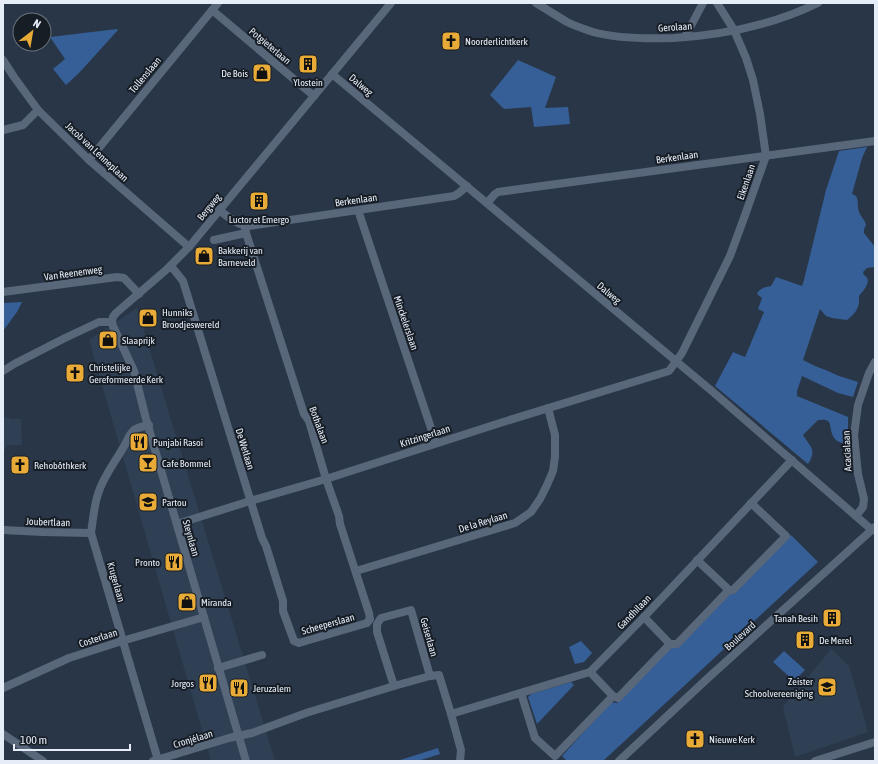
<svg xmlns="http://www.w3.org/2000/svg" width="878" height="764" font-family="'Asap Condensed',sans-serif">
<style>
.built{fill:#2f4055}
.green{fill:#355f96}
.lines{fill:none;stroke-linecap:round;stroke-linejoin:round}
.minor{stroke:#59677b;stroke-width:8}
.labels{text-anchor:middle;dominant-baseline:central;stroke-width:4;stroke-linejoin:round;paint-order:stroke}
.street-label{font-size:10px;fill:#e5edf8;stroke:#171d25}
.poi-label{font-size:10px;fill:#e5edf8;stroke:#171d25;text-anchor:start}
</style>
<rect width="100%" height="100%" fill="#293647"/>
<!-- built -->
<g class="built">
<path d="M137,308L275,761H211L89,340Z"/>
<path d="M9,417V419H21L22,445H7L4,452L3,418Z"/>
<path d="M831,649L849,666L868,732L795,757L783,707Z"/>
</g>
<!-- green -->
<g class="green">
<path d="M117,29L118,30L79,73L66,85L53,69L65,59L50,37Z"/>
<path d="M518,60L556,77L545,108L568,107L570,124L534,127L531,107L504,109L490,95Z"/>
<path d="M867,147L862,158L852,194L856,196C859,201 857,207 859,212C861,217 865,220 866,225L864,229V233L875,247V267L867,268L863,272L864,275C873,280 864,290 859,296C860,309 855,313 847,320L832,318L826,316L820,309L803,360L815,366L828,371L839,376L858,382L853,397L838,393L802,376L797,391V396L848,417V444C838,443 833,440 831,430C830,427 831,424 828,421C825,419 821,420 818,420L803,435C811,448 817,449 808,464L715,386L733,352L745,357L764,312L758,309L762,298L757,294C759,288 766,287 771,286L776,277L802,286L804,280L826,190L839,151Z"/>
<path d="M22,302L17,312L3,331V303Z"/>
<path d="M791,535L818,562L603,761H567L562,756L611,702L617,703L670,648L731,593L734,594Z"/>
<path d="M581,641L592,653L584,662L575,664L569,647Z"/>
<path d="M784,651L805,670L794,681L773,662Z"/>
<path d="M571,682L574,685L537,724L528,697L531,694Z"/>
<path d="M438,748L440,754L418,761H397Z"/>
</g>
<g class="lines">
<!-- minor -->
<g class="minor">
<path d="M536,3C546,9 557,16 567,22C575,26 584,29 593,32C619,39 647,39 674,38C723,35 773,25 818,3"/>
<path d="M212,10L314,96"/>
<path d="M685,37L703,3"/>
<path d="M3,60L14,77L38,110L89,160L189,247"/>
<path d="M332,74L713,392L872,530"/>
<path d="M3,130L23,125L38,110"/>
<path d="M89,160L218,3"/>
<path d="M487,203L495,194L498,192L875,141"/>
<path d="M219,210C227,216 238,226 249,226L454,196L459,193L467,186"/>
<path d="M358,210L385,291L436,443"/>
<path d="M214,240L246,233L245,228"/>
<path d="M171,266L183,281L262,538L266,546L283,601V611L294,641L299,643L367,623L370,619L369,613L340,524L339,516L326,479L309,421L304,414L246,233"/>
<path d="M3,292L117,277L124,278L139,294"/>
<path d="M112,322L113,326L134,371L146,419L246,761"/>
<path d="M112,322L113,317L116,313L166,270L189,247L391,3"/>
<path d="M3,371L14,364L65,338L99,322H112"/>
<path d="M149,425C144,426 138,427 134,430C129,434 127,442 123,448C115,462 103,477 98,494C94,506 93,520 91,533L158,760"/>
<path d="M856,516L863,507L864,499L858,474L854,435L858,405L869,373L875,362"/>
<path d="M177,524L250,501L326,479L500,423L669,371L682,353L730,256L744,218L766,156L760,114L753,80L746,58L734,30L717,3"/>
<path d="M3,530L42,532L91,533"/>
<path d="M697,560L729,590"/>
<path d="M356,571L515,523L531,512L540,499L547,485L553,471L555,457V435L548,408"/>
<path d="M644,617L670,644"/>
<path d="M218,668L262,655"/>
<path d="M590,672L613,696"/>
<path d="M394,686L377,632V624L381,618L411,610L430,676"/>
<path d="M3,688L69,658L122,641L204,617"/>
<path d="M521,693L535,738L555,756L613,696L618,698L670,644H677L729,590H733L786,536L751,503"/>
<path d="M451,714L590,672L644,617L792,460"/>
<path d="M3,734L43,761"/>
<path d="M153,761L229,738L252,733L306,713L394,686L430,676L439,675L451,714L461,750L460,761"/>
<path d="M619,761L708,678L875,527"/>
<path d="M815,761L875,742"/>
</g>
</g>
<!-- icons -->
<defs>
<g id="church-square" transform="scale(1)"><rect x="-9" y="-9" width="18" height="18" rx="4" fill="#e9ab38" stroke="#171d25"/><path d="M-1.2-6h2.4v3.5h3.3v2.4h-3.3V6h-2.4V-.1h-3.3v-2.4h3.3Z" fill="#111"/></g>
<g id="building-square" transform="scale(1)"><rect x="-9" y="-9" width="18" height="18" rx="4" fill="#e9ab38" stroke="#171d25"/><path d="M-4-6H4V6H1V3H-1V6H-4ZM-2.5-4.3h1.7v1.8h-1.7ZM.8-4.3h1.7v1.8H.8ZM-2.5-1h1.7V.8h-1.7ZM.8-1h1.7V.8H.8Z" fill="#111"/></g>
<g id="shop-square" transform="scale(1)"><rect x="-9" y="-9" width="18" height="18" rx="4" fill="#e9ab38" stroke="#171d25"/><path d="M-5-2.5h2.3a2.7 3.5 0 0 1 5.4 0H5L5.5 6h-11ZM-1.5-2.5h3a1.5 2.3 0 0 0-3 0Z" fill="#111"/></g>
<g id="restaurant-square" transform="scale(1)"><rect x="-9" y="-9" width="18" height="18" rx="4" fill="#e9ab38" stroke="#171d25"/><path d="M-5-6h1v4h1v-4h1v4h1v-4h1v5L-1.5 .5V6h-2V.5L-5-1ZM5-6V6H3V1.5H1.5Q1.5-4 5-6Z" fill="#111"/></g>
<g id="bar-square" transform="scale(1)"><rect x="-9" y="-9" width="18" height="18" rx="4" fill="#e9ab38" stroke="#171d25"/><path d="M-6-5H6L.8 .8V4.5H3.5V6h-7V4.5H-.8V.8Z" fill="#111"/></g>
<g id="school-square" transform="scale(1)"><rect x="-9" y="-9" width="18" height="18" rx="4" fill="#e9ab38" stroke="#171d25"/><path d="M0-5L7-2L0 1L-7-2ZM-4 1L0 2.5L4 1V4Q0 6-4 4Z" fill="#111"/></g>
</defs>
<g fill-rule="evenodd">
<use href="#church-square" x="451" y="41"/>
<use href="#building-square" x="308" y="64"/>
<use href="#shop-square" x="262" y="73"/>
<use href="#building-square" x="259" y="201"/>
<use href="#shop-square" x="204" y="256"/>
<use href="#shop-square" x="148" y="318"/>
<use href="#shop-square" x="108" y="340"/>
<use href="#church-square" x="75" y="373"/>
<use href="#restaurant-square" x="139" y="442"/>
<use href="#bar-square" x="148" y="463"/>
<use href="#church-square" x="20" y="465"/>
<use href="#school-square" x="148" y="502"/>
<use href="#restaurant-square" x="174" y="562"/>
<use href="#shop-square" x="187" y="602"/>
<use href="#building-square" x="832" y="618"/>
<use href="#building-square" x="805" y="640"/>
<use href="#restaurant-square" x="208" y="683"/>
<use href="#school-square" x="827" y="687"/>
<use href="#restaurant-square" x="239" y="688"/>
<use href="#church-square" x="695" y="739"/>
</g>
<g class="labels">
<!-- street labels -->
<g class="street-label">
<text transform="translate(675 27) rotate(-4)">Gerolaan</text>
<text transform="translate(270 46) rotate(40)">Potgieterlaan</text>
<text transform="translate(145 75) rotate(-50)">Tollenslaan</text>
<text transform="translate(361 85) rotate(40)">Dalweg</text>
<text transform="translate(97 152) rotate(43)">Jacob van Lenneplaan</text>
<text transform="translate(677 157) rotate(-8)">Berkenlaan</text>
<text transform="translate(746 182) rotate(-71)">Eikenlaan</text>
<text transform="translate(356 200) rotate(-8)">Berkenlaan</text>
<text transform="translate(209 207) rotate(-51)">Bergweg</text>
<text transform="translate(73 273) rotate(-8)">Van Reenenweg</text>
<text transform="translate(609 293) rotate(40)">Dalweg</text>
<text transform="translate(406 323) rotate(71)">Minckelerslaan</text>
<text transform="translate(319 425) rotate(70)">Bothalaan</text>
<text transform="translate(425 436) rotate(-18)">Kritzingerlaan</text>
<text transform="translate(245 449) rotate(73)">De Wetlaan</text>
<text transform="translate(847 451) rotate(-93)">Acacialaan</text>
<text transform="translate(48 522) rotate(2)">Joubertlaan</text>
<text transform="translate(483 522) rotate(-17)">De la Reylaan</text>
<text transform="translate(191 538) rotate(74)">Steynlaan</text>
<text transform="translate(116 582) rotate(74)">Krugerlaan</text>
<text transform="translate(634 612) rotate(-46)">Gandhilaan</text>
<text transform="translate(328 624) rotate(-16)">Scheeperslaan</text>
<text transform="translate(740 636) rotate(-42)">Boulevard</text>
<text transform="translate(429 637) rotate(74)">Geiserlaan</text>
<text transform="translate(98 638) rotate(-18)">Costerlaan</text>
<text transform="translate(193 739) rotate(-17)">Cronjélaan</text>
</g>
<!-- poi labels -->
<g class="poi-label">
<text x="465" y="41">Noorderlichtkerk</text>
<text x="248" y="73" text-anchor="end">De Bois</text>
<text x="308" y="82" text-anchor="middle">Ylostein</text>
<text x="259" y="219" text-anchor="middle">Luctor et Emergo</text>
<text x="218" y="250">Bakkerij van<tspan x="218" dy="12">Barneveld</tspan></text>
<text x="162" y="312">Hunniks<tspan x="162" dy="12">Broodjeswereld</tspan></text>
<text x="122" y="340">Slaaprijk</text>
<text x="89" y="367">Christelijke<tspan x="89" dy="12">Gereformeerde Kerk</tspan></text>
<text x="153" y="442">Punjabi Rasoi</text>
<text x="162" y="463">Cafe Bommel</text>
<text x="34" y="465">Rehobôthkerk</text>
<text x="162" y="502">Partou</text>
<text x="160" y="562" text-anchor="end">Pronto</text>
<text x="201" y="602">Miranda</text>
<text x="818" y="618" text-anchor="end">Tanah Besih</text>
<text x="819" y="640">De Merel</text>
<text x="813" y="681" text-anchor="end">Zeister<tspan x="813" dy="12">Schoolvereeniging</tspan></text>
<text x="194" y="683" text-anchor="end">Jorgos</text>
<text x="253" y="688">Jeruzalem</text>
<text x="709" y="739">Nieuwe Kerk</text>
</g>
</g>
<!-- border -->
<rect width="878" height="764" fill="none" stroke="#e5edf8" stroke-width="8"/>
<!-- north arrow -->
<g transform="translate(32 32) rotate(31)"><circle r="19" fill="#171d25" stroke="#697079"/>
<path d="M0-3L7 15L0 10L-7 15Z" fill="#e9ab38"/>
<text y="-6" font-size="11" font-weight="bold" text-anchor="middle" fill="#e5edf8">N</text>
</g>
<!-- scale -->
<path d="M14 744v6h116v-6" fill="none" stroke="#e5edf8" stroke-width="2"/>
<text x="20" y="744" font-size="12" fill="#e5edf8" stroke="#171d25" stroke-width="3" paint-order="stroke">100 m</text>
</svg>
